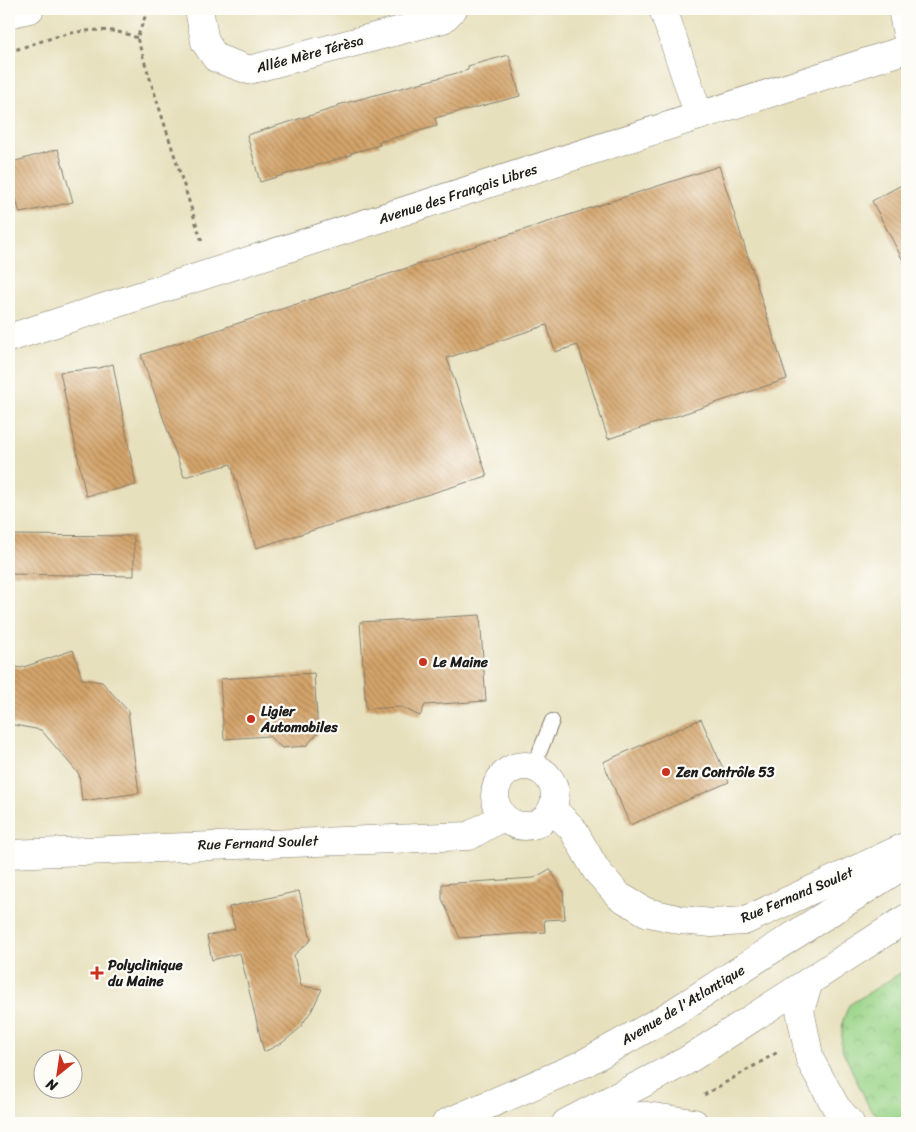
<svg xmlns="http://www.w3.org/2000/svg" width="916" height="1132" font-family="Sriracha,sans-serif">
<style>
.park{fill:url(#park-crowns);stroke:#5b7852}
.building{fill:url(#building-back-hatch)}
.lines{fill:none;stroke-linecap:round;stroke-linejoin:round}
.service-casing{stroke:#827e6c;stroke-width:16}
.minor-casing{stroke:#827e6c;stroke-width:29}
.tertiary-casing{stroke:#827e6c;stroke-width:29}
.primary-casing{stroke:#827e6c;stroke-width:29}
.path{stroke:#827e6c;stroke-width:3;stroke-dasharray:4 4;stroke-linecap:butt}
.service{stroke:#fff;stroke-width:14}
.minor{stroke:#fff;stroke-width:28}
.tertiary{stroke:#fff;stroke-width:28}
.primary{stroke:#fff;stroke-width:28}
.poi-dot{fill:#c8321e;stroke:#fdfcf7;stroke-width:2}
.labels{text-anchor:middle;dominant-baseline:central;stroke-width:4.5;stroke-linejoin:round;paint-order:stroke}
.street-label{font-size:14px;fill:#1c1c1c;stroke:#fdfcf7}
.poi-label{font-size:14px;font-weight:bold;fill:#1c1c1c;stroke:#fdfcf7;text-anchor:start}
</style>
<defs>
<pattern id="park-crowns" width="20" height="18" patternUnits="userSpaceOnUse" patternTransform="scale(1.25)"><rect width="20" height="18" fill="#9ad488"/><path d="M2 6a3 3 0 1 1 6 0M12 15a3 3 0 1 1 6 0" fill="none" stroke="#84b575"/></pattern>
<pattern id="building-back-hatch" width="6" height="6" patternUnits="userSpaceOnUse" patternTransform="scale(1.25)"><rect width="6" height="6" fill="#d4a46b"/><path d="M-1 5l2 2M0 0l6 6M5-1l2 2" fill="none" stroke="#ab8557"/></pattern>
</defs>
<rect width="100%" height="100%" fill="#fdfcf7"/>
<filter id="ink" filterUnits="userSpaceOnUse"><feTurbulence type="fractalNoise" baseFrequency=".02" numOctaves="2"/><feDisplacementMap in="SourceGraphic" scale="10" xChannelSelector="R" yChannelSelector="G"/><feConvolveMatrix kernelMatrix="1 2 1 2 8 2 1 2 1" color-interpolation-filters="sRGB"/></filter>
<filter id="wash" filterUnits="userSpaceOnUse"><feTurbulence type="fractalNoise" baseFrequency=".0096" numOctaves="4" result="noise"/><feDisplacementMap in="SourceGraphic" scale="20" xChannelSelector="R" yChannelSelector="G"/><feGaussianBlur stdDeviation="1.12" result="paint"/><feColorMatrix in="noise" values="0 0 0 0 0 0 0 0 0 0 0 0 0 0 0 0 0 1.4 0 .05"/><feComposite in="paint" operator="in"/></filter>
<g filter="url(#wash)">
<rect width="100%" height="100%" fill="#e7e0bd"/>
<!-- park -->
<path class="park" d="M907,969V1123H888L870,1109L841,1047L843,1020L849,1005Z"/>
<g id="blocks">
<!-- building -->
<g class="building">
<path d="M509,55L520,96L435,118L437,126L379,142L380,145L351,153V155L260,182L247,135L338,107V105L468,70V66Z"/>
<path d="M58,149L73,202L20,213L9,177V163Z"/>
<path d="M719,166L787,379L608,439L578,345L555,352L547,325L447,358L487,476L256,548L231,464L184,477L141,355Z"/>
<path d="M907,182V268L872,201Z"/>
<path d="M113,364L136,485L86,496L60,372L99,368Z"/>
<path d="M9,535L134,536V576L9,574Z"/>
<path d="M480,615L486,701L425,705L420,716L401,707L366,709L360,622Z"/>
<path d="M73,650L82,679L102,682L128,711L139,793L82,801L79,774L41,730L9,724V666L21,668Z"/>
<path d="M314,673L318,733L306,746L282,748L269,736L224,739L220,679Z"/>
<path d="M701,719L729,782L630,825L603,762Z"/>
<path d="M550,869L563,891L565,919L544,920L545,932L460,938L442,899V884L534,878Z"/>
<path d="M299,891L311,940L294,955L301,986L322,989L312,1010L299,1029L282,1043L264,1052L240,953L212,960L207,936L235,929L229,907Z"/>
</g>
</g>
</g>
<g filter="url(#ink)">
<use href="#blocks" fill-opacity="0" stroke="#827e6c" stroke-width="1"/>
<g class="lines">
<!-- service casing -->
<g class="service-casing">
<path id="service" d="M533,768L552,721"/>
</g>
<!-- minor casing -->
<g class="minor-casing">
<g id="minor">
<path d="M199,9L205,42L216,58L249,70L443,19L453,9"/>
<path d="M663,9L699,116"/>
<path d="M902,9L907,34"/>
<path d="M9,14L30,9"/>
<path d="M9,338L907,49"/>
<circle cx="525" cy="796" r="30"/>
<path d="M552,809L572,828L596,870L619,896L646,912L681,920L712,923L744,921L907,846"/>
<path d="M9,854L469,836L502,817"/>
</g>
</g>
<!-- tertiary casing -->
<g class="tertiary-casing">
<g id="tertiary">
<path d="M809,982L800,1010L810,1060L836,1107L850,1123"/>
<path d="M580,1117L647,1116L694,1123"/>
</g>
</g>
<!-- primary casing -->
<g class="primary-casing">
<g id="primary">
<path d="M446,1123L583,1064L665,1018L907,863"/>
<path d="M566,1123L686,1061L907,918"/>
</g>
</g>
<!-- path -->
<g class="path">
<path d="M148,9L137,38L202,242"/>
<path d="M9,52C49,39 95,19 137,38"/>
<path d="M704,1095L778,1052"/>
</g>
<!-- service -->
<use href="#service" class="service"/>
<!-- minor -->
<use href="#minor" class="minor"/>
<!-- tertiary -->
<use href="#tertiary" class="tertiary"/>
<!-- primary -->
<use href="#primary" class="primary"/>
</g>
</g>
<!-- markers -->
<g class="poi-dot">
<circle cx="423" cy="662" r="5"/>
<circle cx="251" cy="719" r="5"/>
<circle cx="666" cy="772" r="5"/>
<path d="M94.5 965.5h5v5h5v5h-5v5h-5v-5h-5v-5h5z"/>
</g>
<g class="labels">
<!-- street labels -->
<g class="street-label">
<text transform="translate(310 54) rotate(-15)">Allée Mère Térèsa</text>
<text transform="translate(458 194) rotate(-18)">Avenue des Français Libres</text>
<text transform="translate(258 843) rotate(-2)">Rue Fernand Soulet</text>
<text transform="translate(797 895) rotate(-23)">Rue Fernand Soulet</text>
<text transform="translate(683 1005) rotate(-31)">Avenue de l'Atlantique</text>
</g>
<!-- poi labels -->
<g class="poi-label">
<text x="433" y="662">Le Maine</text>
<text x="261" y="711">Ligier<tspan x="261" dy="16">Automobiles</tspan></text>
<text x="676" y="772">Zen Contrôle 53</text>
<text x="108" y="965">Polyclinique<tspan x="108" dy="16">du Maine</tspan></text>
</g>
</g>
<!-- margin -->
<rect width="916" height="1132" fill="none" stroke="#fdfcf7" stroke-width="30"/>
<!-- north arrow -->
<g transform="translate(58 1074) rotate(210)"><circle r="24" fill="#fdfcf7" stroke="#a3a29f"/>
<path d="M0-4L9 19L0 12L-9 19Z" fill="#c8321e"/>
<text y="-8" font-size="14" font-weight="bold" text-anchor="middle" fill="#1c1c1c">N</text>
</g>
</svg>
